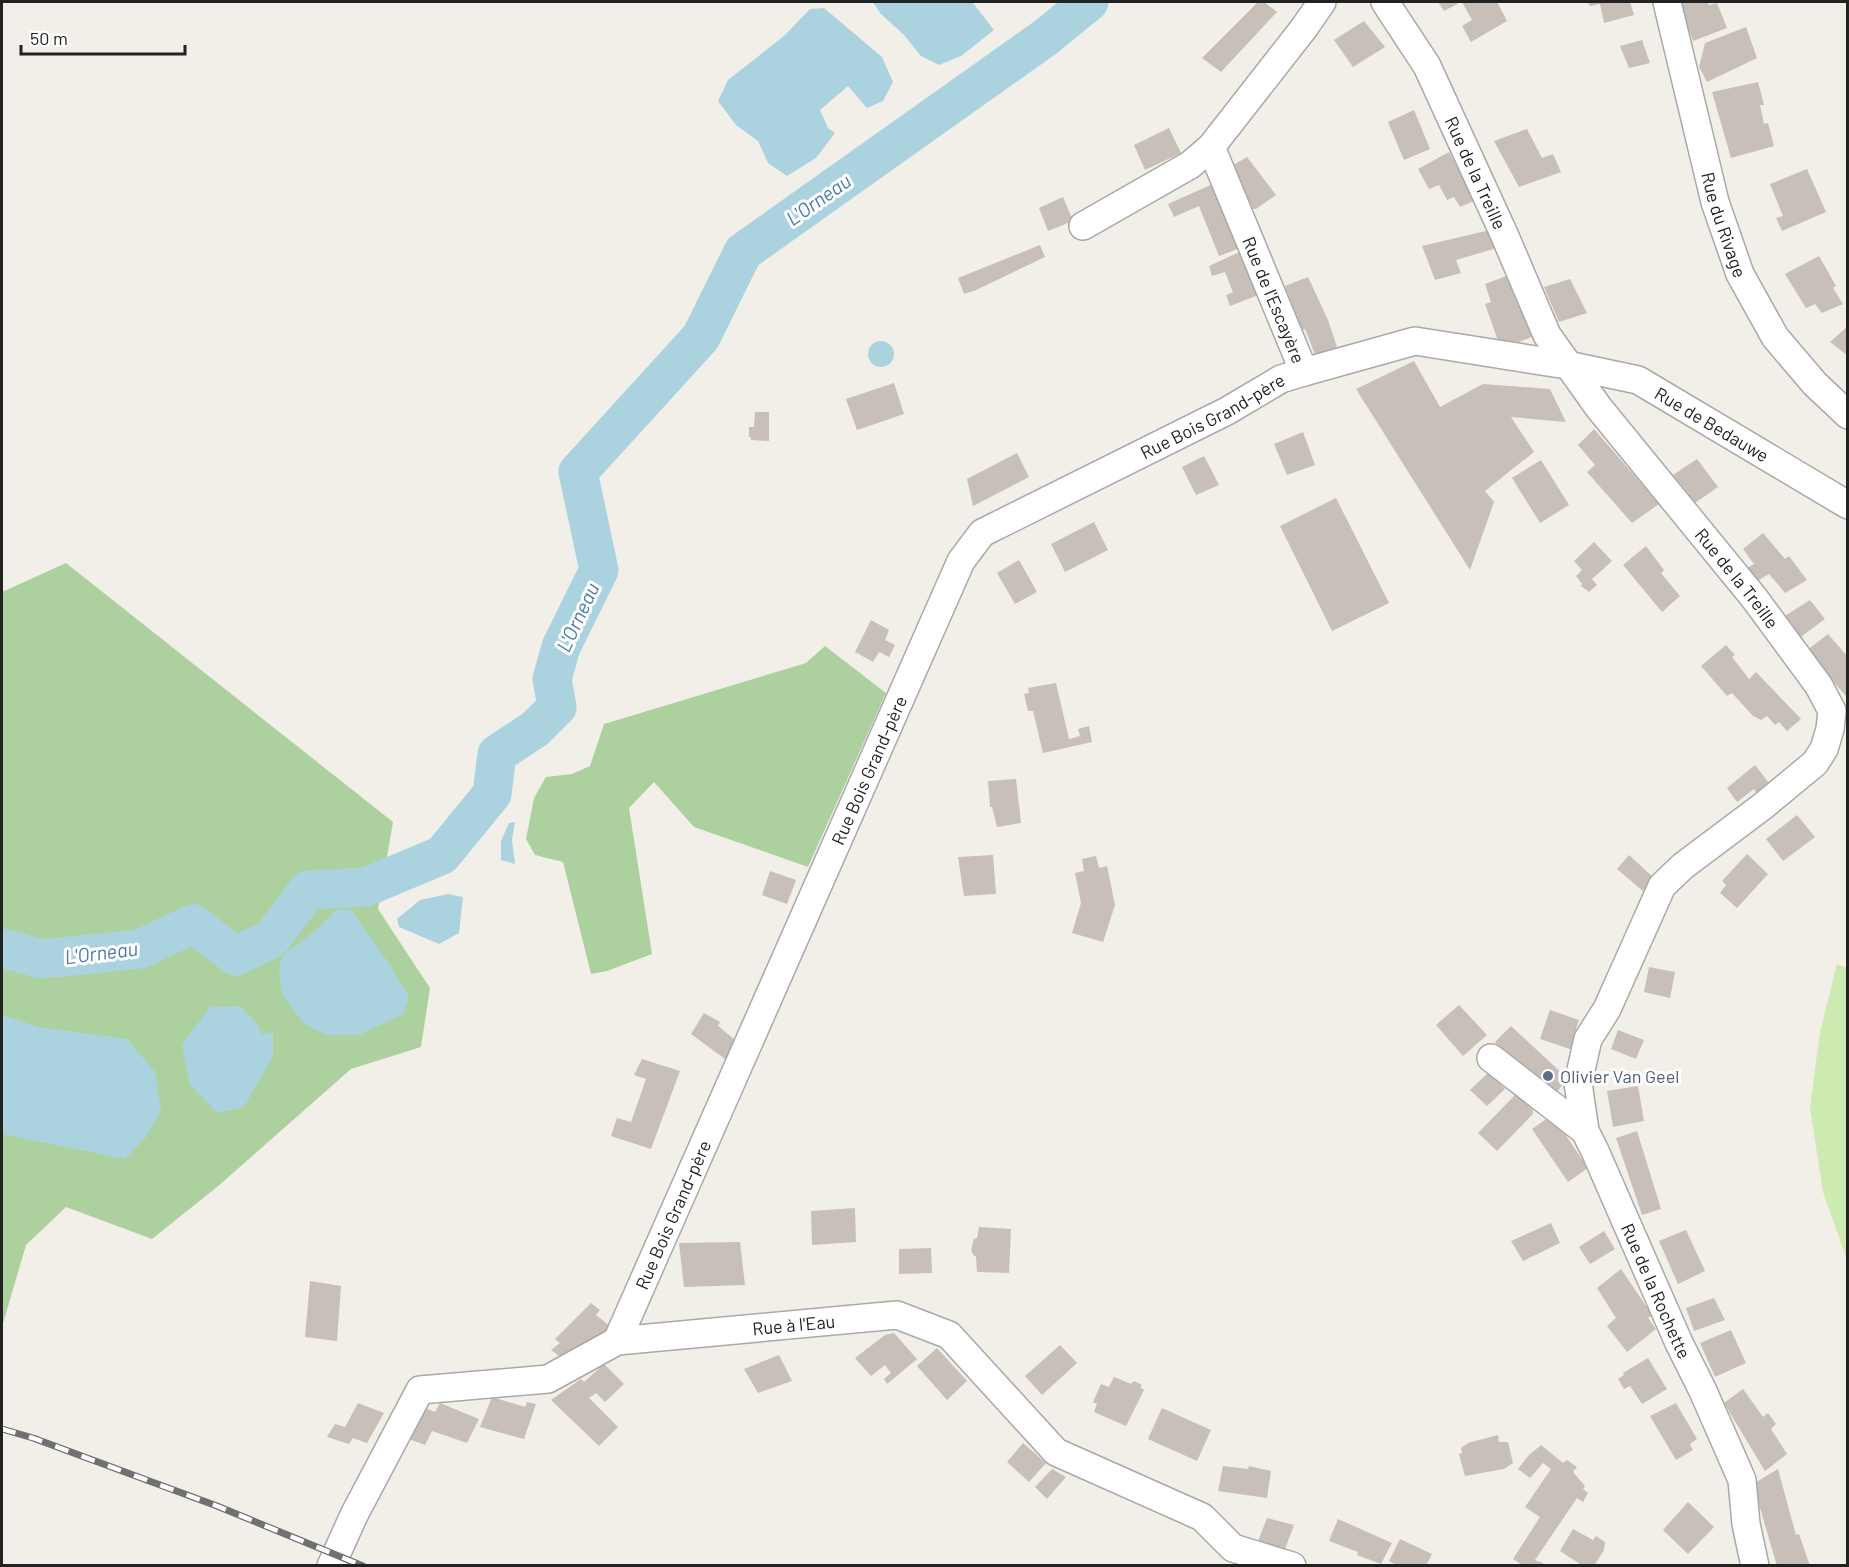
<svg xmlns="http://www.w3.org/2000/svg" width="1849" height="1567" font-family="Barlow,sans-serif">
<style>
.grass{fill:#cdebb0}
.forest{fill:#add19e}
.water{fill:#aad3df}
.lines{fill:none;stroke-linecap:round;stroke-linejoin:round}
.river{stroke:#aad3df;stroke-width:39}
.building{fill:#c7bfb8}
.minor-casing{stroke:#a9a9a9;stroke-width:30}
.minor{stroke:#fff;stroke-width:27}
.rail-casing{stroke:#707070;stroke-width:7}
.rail{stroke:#fff;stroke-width:4.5;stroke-dasharray:14;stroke-linecap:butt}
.service-dot{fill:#5c6f8a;stroke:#fff;stroke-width:2}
.labels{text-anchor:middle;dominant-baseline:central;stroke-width:6;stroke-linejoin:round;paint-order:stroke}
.street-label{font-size:18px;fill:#222;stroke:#fff}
.service-label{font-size:18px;fill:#4e5e75;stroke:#fff;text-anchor:start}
.water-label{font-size:20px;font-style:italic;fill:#4a7aab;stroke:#fff}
</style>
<rect width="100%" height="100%" fill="#f2efe9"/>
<!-- grass -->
<path class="grass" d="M1837,964L1848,968L1847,1260L1823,1192L1810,1108L1820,1032Z"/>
<!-- forest -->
<g class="forest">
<path d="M66,563L393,822L378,909L430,988L421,1047L351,1069L217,1187L152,1239L66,1207L26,1245L2,1327V592Z"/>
<path d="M825,646L886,693L808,867L694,827L654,782L629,808L652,954L607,971L591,974L563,862L535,855L526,839L534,798L546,777L572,774L590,766L604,724L806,663Z"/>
</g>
<!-- water -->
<g class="water">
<path d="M873,2H973V3L994,30L961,56L939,65L921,56L904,35L880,13Z"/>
<path d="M824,8L882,57L893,82L883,101L867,108L848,86L820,110L828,128L835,133L816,158L787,176L768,163L758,141L736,125L718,101L728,80L784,36L810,9Z"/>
<circle cx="881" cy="354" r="13"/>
<path d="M515,822L512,840L515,864L501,860V841L509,823Z"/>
<path d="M448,894L463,897L459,933L439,944L399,927L397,919L420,900Z"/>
<path d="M337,909L351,910L390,965L409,997L403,1014L359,1035H327L304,1024L282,994L279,971L282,956L320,927Z"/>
<path d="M240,1006L258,1025L261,1034L273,1032V1056L244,1107L218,1113L190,1085L182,1045L210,1007Z"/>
<path d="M2,1015L39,1027L127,1039L155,1072L161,1111L146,1137L125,1159L2,1134Z"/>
</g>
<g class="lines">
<!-- river -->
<path class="river" d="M2,948L42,959L140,949L193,924L236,956L271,939L308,890L366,887L442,855L492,794L497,754L535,729L557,707L552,679L561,647L599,570L578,472L701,337L743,252L1046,37L1089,2"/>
</g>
<!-- building -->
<g class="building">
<path d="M1258,2H1264L1277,12L1221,72L1202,58Z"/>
<path d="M1438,2H1461L1444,11Z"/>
<path d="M1462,2H1497L1507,21L1471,42L1462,26L1472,20Z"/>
<path d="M1588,2H1630L1634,15L1604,23L1600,4L1590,6Z"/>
<path d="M1679,2H1708L1709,5L1717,3L1727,28L1693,41Z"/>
<path d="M1364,21L1385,47L1353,67L1334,40Z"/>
<path d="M1746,27L1757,58L1707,82L1699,67L1705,43Z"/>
<path d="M1642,40L1650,63L1629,68L1620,46Z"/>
<path d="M1758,82L1764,105H1760L1764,124L1768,123L1774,146L1731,158L1712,92Z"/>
<path d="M1414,110L1430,149L1404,160L1388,122Z"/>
<path d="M1169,128L1181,153L1145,170L1134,145Z"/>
<path d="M1527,129L1542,158L1553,154L1561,172L1519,187L1494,141Z"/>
<path d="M1449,152L1476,200L1460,207L1454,197L1447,200L1439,185L1429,189L1418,169Z"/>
<path d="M1247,157L1276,195L1256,209H1253L1230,167Z"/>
<path d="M1807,169L1826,212L1782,231L1776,218L1783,216L1770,184Z"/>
<path d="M1217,182L1243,247L1219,256L1199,206L1174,217L1168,204Z"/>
<path d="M1063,197L1073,221L1048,231L1039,208Z"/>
<path d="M1490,230L1497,248L1456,260L1461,273L1435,280L1422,246Z"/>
<path d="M1040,245L1045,257L976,290L964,294L958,278Z"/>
<path d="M1244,250L1261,294L1230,306L1226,295L1233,292L1225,272L1212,276L1209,266Z"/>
<path d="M1819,256L1836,286L1833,288L1843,304L1822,313L1815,304L1806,308L1785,274Z"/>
<path d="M1512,274L1534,336L1501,349L1485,304L1491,302L1485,284Z"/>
<path d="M1308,277L1328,320L1339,353L1318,362L1305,329L1302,330L1285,286Z"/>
<path d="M1570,279L1587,313L1559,322L1544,287Z"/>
<path d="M1848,326V356L1830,342Z"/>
<path d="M1414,361L1440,407L1483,384L1550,389L1566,422L1511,417L1534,452L1485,491L1494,502L1470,570L1356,389Z"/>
<path d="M894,383L904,414L857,430L846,399Z"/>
<path d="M755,412H769V441L751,440V437H749V427H754Z"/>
<path d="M1594,429L1659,504L1632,523L1587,472L1595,465L1578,445Z"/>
<path d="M1303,432L1315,465L1287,475L1274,444Z"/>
<path d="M1017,453L1029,477L973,506L967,479Z"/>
<path d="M1204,456L1219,485L1196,495L1182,467Z"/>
<path d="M1697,459L1718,487L1692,505L1685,497L1689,494L1673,475Z"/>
<path d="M1541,460L1569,505L1540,523L1512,478Z"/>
<path d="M1336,498L1389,603L1332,631L1280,526Z"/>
<path d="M1094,522L1108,550L1065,572L1051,544Z"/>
<path d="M1763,533L1785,559L1789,556L1807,580L1785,593L1769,574L1754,583L1744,570L1754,564L1743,549Z"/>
<path d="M1594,542L1612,561L1592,579L1597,585L1589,592L1581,586L1582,584L1576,576L1582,570L1574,561Z"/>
<path d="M1646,546L1664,570L1661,573L1680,596L1662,612L1623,565Z"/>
<path d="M1019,560L1037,592L1015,604L997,573Z"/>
<path d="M1810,600L1825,619L1798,639L1780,619Z"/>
<path d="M871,620L889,630L885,640L895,645L889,657L879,652L873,662L855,652Z"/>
<path d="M1828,634L1848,657L1846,696L1806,651Z"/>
<path d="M1726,645L1735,655L1732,657L1749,679L1756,672L1801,719L1787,731L1779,722L1775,725L1767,716L1761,720L1753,716L1732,693L1727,696L1701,666Z"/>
<path d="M1056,683L1069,739L1080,736L1078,729L1089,726L1092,742L1043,753L1033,711H1028L1024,694L1029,693L1028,688Z"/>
<path d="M1755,765L1769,783L1756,793L1754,789L1737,802L1727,788Z"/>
<path d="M1016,779L1021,823L997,827L992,807H990L988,781Z"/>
<path d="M1797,815L1815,837L1783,861L1766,839Z"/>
<path d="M1747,854L1768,874L1737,908L1720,893L1726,885L1722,881Z"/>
<path d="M993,855L996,894L964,896L958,857Z"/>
<path d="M1629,855L1654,878L1643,891L1617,869Z"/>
<path d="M1096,856L1099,868L1107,866L1115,905L1103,942L1072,933L1081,903L1075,873L1084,871L1082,859Z"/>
<path d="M770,871L796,880L787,904L762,895Z"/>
<path d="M1649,967L1675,972L1670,998L1644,992Z"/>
<path d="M1459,1005L1487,1035L1463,1056L1436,1025Z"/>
<path d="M1550,1010L1579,1020L1576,1029L1583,1032L1576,1051L1540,1039Z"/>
<path d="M704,1013L720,1022L718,1026L740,1044L729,1062L691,1034Z"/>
<path d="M1511,1026L1568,1079L1553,1096L1495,1042Z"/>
<path d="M1618,1030L1644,1040L1636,1059L1611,1049Z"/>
<path d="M642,1059L680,1071L651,1149L611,1136L617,1118L631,1122L646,1079L634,1075Z"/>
<path d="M1489,1072L1505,1089L1487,1106L1470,1090Z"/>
<path d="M1638,1086L1644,1121L1613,1127L1607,1091Z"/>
<path d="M1516,1094L1533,1110V1114L1497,1151L1478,1133Z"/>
<path d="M1552,1115L1588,1168L1568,1182L1532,1129Z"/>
<path d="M1637,1131L1661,1209L1642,1215L1616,1138Z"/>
<path d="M855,1208L856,1242L812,1245L811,1211Z"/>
<path d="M1551,1223L1560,1243L1523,1261L1511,1241Z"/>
<path d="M979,1227L1011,1229L1009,1273L977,1272L976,1256H974L971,1250L974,1239L977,1238Z"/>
<path d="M1686,1230L1705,1271L1678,1284L1659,1241Z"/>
<path d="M1604,1231L1615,1249L1590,1264L1579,1247Z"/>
<path d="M740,1242L745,1285L684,1287L679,1243Z"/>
<path d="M931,1248L932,1273L899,1274V1249Z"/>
<path d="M1621,1269L1652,1315L1648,1318L1656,1329L1627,1352L1607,1326L1616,1318L1597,1288Z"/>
<path d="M310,1281L341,1286L337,1341L305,1337Z"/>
<path d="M1714,1298L1725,1320L1694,1331L1686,1308Z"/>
<path d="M591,1303L600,1310L596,1315L610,1326L578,1356L566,1361L551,1350L560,1343L555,1339Z"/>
<path d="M1731,1330L1746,1363L1715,1377L1700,1343Z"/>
<path d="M894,1333L917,1359L887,1384L884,1379L891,1373L885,1365L871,1376L855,1358L885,1335Z"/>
<path d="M1060,1345L1077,1363L1042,1395L1025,1376Z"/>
<path d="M937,1348L967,1381L947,1400L917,1366Z"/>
<path d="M779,1355L792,1381L758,1393L744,1369Z"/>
<path d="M1648,1358L1667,1389L1642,1404L1630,1386L1624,1389L1618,1379L1624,1375L1623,1373Z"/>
<path d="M604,1364L624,1384L605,1402L596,1393L589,1398L618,1427L599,1446L551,1400L581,1379L584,1382Z"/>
<path d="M1114,1377L1131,1384L1134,1381L1142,1385L1140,1387L1144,1390L1126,1426L1094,1412L1097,1404L1093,1402L1101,1384L1109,1387Z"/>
<path d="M1743,1389L1763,1417L1768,1413L1776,1424L1771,1429L1787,1454L1765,1471L1724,1403Z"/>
<path d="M492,1397L525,1407L527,1402L536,1404L524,1439L480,1427Z"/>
<path d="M358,1403L384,1413L367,1443L353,1438L349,1444L327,1437L335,1424L345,1427Z"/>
<path d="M440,1403L479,1419L467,1443L432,1431L425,1445L406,1438L423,1407L435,1412Z"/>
<path d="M1676,1403L1697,1439L1690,1444L1693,1450L1676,1460L1650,1416Z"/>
<path d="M1162,1408L1211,1430L1197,1461L1148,1439Z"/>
<path d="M1498,1435L1499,1442H1508L1513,1463L1504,1469L1465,1476L1459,1454L1462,1453L1461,1448L1468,1443Z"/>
<path d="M1023,1443L1046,1463L1029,1482L1007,1462Z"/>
<path d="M1541,1445L1563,1463L1567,1460L1577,1467L1573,1472L1585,1486L1583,1489L1588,1493L1583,1502L1577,1498L1535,1560L1543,1563L1542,1566H1524L1513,1559L1540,1517L1525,1507L1551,1469L1543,1463L1530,1478L1518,1469L1529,1455Z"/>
<path d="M1223,1466L1248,1469L1249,1466L1271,1471L1267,1498L1218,1491Z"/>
<path d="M1052,1469L1066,1477L1047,1499L1035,1487Z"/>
<path d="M1778,1469L1796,1535L1799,1534L1810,1566H1777L1753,1484Z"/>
<path d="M1688,1502L1714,1527L1688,1554L1663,1530Z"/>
<path d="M1267,1518L1294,1525L1285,1549L1258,1541Z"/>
<path d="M1338,1519L1392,1543L1381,1564L1357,1555L1358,1552L1329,1541Z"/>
<path d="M1573,1529L1593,1540L1596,1536L1605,1542L1604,1550L1594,1566H1583L1560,1551Z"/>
<path d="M1400,1539L1432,1554L1426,1566H1399L1389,1561Z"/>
</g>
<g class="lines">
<!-- minor casing -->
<g class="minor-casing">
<g id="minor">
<path id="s1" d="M1322,2L1304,28L1211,147L1304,372L1415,341L1567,365L1638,380L1848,505"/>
<path id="s2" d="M1385,2L1427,66L1504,234L1547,335L1599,408L1755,599L1819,686L1832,711L1830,729L1824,749L1815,763L1763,806L1683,866L1662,886L1607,1009L1588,1039L1578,1083L1585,1131"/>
<path id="s3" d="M1667,2L1715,202L1740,274L1775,337L1815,384L1848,415"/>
<path d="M1083,226L1190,165L1211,147"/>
<path id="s4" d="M1491,1058L1585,1131L1595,1151L1679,1343L1703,1391L1742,1480L1746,1524L1755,1566"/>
<path id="s5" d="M617,1341L961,561L982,533L1227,411L1281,379L1304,372"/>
<path id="s6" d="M331,1566L354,1515L420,1390L548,1379L617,1341L897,1315L949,1335L1056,1452L1202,1517L1233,1548L1292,1566"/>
</g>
</g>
<!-- minor -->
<use href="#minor" class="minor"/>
<!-- rail casing -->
<g class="rail-casing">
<path id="rail" d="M2,1429L33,1438L217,1506L363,1566"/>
</g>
<!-- rail -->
<use href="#rail" class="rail"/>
</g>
<!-- markers -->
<circle class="service-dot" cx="1548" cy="1076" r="6"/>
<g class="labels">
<!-- street labels -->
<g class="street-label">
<text stroke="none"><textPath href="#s2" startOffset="194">Rue de la Treille</textPath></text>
<text stroke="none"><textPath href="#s3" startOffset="230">Rue du Rivage</textPath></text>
<text stroke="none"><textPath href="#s1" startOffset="348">Rue de l'Escayère</textPath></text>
<text stroke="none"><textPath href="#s5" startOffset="1146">Rue Bois Grand-père</textPath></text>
<text stroke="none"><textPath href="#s1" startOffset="854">Rue de Bedauwe</textPath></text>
<text stroke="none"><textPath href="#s2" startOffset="680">Rue de la Treille</textPath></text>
<text stroke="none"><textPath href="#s5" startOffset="624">Rue Bois Grand-père</textPath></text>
<text stroke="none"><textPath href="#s5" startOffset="138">Rue Bois Grand-père</textPath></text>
<text stroke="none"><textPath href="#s4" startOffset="294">Rue de la Rochette</textPath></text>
<text stroke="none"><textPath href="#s6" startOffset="582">Rue à l'Eau</textPath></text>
</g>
<!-- service labels -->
<g class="service-label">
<text x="1560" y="1076">Olivier Van Geel</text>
</g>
<!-- water labels -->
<g class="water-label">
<text transform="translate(818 199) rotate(-35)">L'Orneau</text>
<text transform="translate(577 617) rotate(-65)">L'Orneau</text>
<text transform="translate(101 952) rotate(-7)">L'Orneau</text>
</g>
</g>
<!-- border -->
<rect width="1849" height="1567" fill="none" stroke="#222222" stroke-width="6"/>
<!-- scale -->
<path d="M21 45v9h164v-9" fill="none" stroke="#222222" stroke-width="3"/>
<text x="30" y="45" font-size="18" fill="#222222" stroke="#ffffff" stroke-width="4.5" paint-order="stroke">50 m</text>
</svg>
